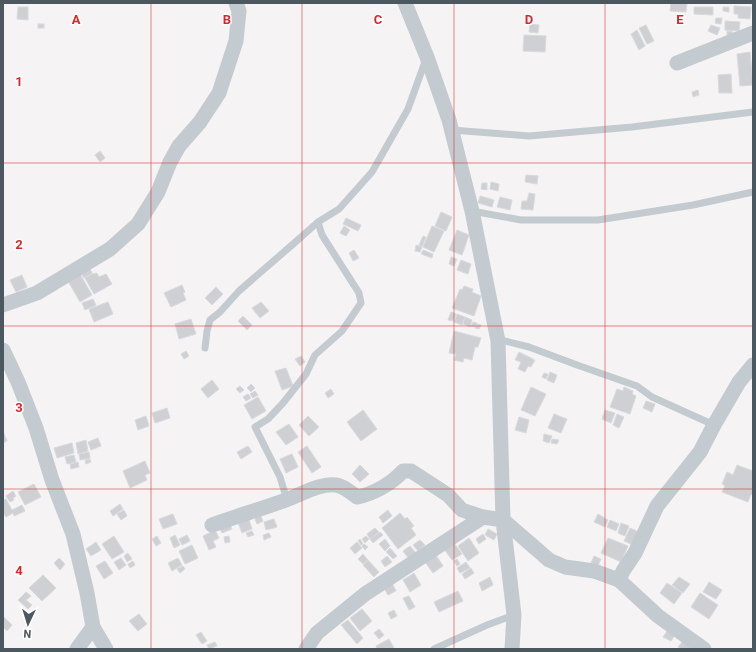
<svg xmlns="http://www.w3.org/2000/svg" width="756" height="652" font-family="Roboto,sans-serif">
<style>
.building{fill:#ced0d4;stroke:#d8dadd}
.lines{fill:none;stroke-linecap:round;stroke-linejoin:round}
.service{stroke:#c3cbd0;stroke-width:7}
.minor{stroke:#c3cbd0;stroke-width:15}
.grid{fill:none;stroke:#d62828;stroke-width:1;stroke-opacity:0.55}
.grid-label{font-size:13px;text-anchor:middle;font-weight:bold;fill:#d62828;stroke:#fff;stroke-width:3;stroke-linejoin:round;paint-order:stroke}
</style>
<rect width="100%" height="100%" fill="#f5f3f3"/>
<!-- building -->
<g class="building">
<path d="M671,3H687L686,12L670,11Z"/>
<path d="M734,6L751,7L750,19L738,18V14H734Z"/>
<path d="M18,7H28V20L17,19Z"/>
<path d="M694,7H713V15L694,14Z"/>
<path d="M723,7H729V12L723,11Z"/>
<path d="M716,18H722L721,24L715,23Z"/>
<path d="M725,21L740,22L739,31L725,30Z"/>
<rect x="38" y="24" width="6" height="4"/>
<path d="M530,24L539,25L538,33L529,32Z"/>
<path d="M646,25L654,41L647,44L639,28Z"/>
<path d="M711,25L720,28L717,35L708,31Z"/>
<path d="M637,30L645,46L639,50L631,34Z"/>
<path d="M727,31L733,32L732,37L727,36Z"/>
<path d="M524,35L546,36L545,52L523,51Z"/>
<path d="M750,52L753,85L740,86L737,54Z"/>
<path d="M731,74L732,93H719L718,75Z"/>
<path d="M698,90L699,95L693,97L692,92Z"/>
<path d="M100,151L105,158L100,162L95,155Z"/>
<path d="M526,175L538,176L537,184L525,182Z"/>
<path d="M491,182L499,184L498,191L490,189Z"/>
<path d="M482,183H487V190L481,189Z"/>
<path d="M529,193L535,194L533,210L521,209L522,201H527Z"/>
<path d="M480,196L494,200L492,207L478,203Z"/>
<path d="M500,197L512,200L510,210L497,207Z"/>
<path d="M441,212L452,217L446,231L435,226Z"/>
<path d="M346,218L361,225L358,231L343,224Z"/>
<path d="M344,226L350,230L346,236L340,233Z"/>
<path d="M432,226L444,231L434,252L423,247Z"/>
<path d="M457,230L469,235L462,255L449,250Z"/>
<path d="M423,236L426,237L422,247L419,245Z"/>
<path d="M416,245L422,247L420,252L415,251Z"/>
<path d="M354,250L359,258L353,261L349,253Z"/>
<path d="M423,250L433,254L432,258L421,254Z"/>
<path d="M451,257L457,259L454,266L449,264Z"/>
<path d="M461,260L471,264L468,274L457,270Z"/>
<path d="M90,269L92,273L84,278L81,273Z"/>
<path d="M93,273V274L97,273L99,277L106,274L112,284L94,294L85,278Z"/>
<path d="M80,274L92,295L80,302L68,281Z"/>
<path d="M22,275L27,287L16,292L10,280Z"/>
<path d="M182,285L185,292L183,293L186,300L171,307L164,293Z"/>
<path d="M464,286L473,289L472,292L481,296L474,316L452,308L460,289L462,290Z"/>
<path d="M216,287L223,294L212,305L205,298Z"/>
<path d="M93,299L96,305L85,310L82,303Z"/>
<path d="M108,302L113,314L94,322L89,309Z"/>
<path d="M261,302L269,311L260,318L252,308Z"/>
<path d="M451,312L456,314L453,321L448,320Z"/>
<path d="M457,314L465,317L462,325L454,322Z"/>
<path d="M243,316L252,325L247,330L238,321Z"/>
<path d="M465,317L472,320L470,327L463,324Z"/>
<path d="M191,319L196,334L179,339L175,324Z"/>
<path d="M473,322L477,323L475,327L471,326Z"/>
<path d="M477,324L481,325L479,329L475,328Z"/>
<path d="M454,331L481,338L478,347H475L472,360L464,358L463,362L454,360L456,354L449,353Z"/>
<path d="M186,351L189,356L184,359L181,354Z"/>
<path d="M519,352L535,360L531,367L528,366L525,372L518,369L521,362L515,360Z"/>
<path d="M301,356L305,362L300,366L295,359Z"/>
<path d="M286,368L293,386L282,390L275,371Z"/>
<path d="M550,372L557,375L554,383L547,380Z"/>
<path d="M544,373L548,374L546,379L542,377Z"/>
<path d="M212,380L219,389L208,398L201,389Z"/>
<path d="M251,384L255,388L251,392L247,388Z"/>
<path d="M240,386L244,390L240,393L236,389Z"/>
<path d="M531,387L546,394L535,416L521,410Z"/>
<path d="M624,387L633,391L632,394L636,396L630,414L610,407L617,389L623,391Z"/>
<path d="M331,389L334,394L328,398L325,393Z"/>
<path d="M255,391L258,395L253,398L250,394Z"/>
<path d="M248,394L251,398L246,401L243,397Z"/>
<path d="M258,397L266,411L252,419L244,405Z"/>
<path d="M646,401L655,404L652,412L643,408Z"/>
<path d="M167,408L170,418L155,423L152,413Z"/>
<path d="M363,410L377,429L361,441L347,422Z"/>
<path d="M605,410L615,413L611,423L602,419Z"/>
<path d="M554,414L567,419L561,433L548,428Z"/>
<path d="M617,414L624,417L619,428L613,425Z"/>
<path d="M146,416L149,426L138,430L135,420Z"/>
<path d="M308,416L319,427L309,436L299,425Z"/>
<path d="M519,417L529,420L526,433L515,430Z"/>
<path d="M289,424L298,437L286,445L276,432Z"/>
<path d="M3,431L7,441L3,443Z"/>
<path d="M544,434L552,436L549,443L543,441Z"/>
<path d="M98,438L101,446L91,450L88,442Z"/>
<path d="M552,439L559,440L557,444L551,443Z"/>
<path d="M86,440L88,451L78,454L76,443Z"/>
<path d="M72,443L74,453L57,458L54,448Z"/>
<path d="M248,446L252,452L241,459L237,452Z"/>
<path d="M307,446L321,467L312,473L298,452Z"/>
<path d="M89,452L90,458L80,460L79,454Z"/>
<path d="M292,454L298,467L286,473L280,459Z"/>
<path d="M74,455L76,462L67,464L65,457Z"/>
<path d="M90,459L91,462L86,464L85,460Z"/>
<path d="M145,461L150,473L145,475L147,480L130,488L123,471Z"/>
<path d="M78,462L79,467L71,469L70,464Z"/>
<path d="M360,465L369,474L360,482L352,474Z"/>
<path d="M737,465L753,471V495L751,494L748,502L722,492L725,486L722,484L727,472L733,475Z"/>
<path d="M34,484L41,497L25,505L18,492Z"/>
<path d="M13,491L16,496L13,498L14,500L10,502L6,496Z"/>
<path d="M6,499L12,510L22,505L25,511L14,516L13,513L6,517L3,512V500Z"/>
<path d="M120,504L123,509L113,516L110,511Z"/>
<path d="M124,510L127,516L121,520L117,514Z"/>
<path d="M388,510L392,516L383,523L379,517Z"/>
<path d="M400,513L405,519L407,517L414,526L411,528L416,535L398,549L382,528Z"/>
<path d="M173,514L177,524L163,529L159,519Z"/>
<path d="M260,514L263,521L257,524L254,516Z"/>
<path d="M598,514L608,520L605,527L594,522Z"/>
<path d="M248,516L252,529L242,533L237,520Z"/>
<path d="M274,519L277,527L266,530L264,522Z"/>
<path d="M610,520L619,524L616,531L607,527Z"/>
<path d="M229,522L232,529L222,533L219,527Z"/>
<path d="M621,523L629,526L625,536L618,533Z"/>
<path d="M375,528L379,532L370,539L367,534Z"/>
<path d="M630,528L639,532L633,545L624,541Z"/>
<path d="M488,529L497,534L494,540L485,535Z"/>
<path d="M215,530L219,538L213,541L216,547L209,550L203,536Z"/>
<path d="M252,531L254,535L248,537L246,533Z"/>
<path d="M380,532L383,535L373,543L370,539Z"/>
<path d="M269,533L271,537L264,540L263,535Z"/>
<path d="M483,534L486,539L479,544L476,539Z"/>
<path d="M175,535L180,545L174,548L170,538Z"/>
<path d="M187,535L190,541L182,545L179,539Z"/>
<path d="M114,536L124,552L112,559L102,544Z"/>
<path d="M157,536L161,543L156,546L152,539Z"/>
<path d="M229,536L230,542L225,543L224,537Z"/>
<path d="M366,536L369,539L365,543L362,539Z"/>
<path d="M469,538L479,553L468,561L458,546Z"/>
<path d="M608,538L628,546L621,562L601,553Z"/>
<path d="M360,539L363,544L361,545L358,541Z"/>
<path d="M385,539L390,546L385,551L379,544Z"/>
<path d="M420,540L425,545L418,551L413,545Z"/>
<path d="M96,542L101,550L91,556L86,549Z"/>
<path d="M357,542L362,548L355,554L350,548Z"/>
<path d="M454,543L462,554L452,560L444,549Z"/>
<path d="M364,544L368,547L365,550L362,546Z"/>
<path d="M192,545L198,558L185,564L179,551Z"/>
<path d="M410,546L416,553L409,559L403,551Z"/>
<path d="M390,548L397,556L393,559L386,552Z"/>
<path d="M128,553L132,559L127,562L124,556Z"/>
<path d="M363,554L368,560L363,564L358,559Z"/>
<path d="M436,555L443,566L433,573L425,562Z"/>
<path d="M387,556L392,562L385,567L381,561Z"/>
<path d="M594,556L601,559L598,566L591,563Z"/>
<path d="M59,558L65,564L60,570L54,563Z"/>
<path d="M121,558L126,565L119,570L114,562Z"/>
<path d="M178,558L182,565L172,571L168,563Z"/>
<path d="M457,559L460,564L457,566L454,561Z"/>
<path d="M368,560L379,572L374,577L363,565Z"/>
<path d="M105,561L113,573L104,579L96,566Z"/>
<path d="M133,561L135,565L130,568L128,564Z"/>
<path d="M466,562L470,568L460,573L457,568Z"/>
<path d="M183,566L185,569L180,573L177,569Z"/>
<path d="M471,568L474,573L465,579L462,574Z"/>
<path d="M414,573L421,585L410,592L403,580Z"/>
<path d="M43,575L56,588L42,601L29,588Z"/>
<path d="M490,577L493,585L482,591L479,583Z"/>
<path d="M679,577L690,584L683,593L672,585Z"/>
<path d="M709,582L722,590L716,599L703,592Z"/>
<path d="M392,583L396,591L388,595L384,588Z"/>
<path d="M667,583L682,593L674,604L660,593Z"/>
<path d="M458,591L463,601L439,612L434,602Z"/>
<path d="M26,592L31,596L26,600L32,605L28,609L18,600Z"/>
<path d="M700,593L718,605L709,619L691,607Z"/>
<path d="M409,596L415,607L409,610L403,598Z"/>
<path d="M362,609L372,621L360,631L350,618Z"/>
<path d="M394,610L397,616L391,619L388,613Z"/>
<path d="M139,614L147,624L138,631L129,621Z"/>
<path d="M3,616L12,625L7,631L3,627Z"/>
<path d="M348,620L363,638L357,644L341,625Z"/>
<path d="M379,629L384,635L379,639L374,633Z"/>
<path d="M667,631L675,635L671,641L663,637Z"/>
<path d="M201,632L207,641L202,644L196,635Z"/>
<path d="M389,639L394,648L392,649H377L376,646Z"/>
<path d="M683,641L696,649H681L678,647Z"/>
<path d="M215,642L217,646L209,649L207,645Z"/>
</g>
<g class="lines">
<!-- service -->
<g class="service">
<path d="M452,130L529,136L632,127L753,112"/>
<path d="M472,211L521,220H598L693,205L753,192"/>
<path d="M498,341H505L529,347L577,365L637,386L652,397L714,425"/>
<path d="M205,348L207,331L210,320L220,312L239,291L292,245L318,222L339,209L372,172L408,109L426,59"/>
<path d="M287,500L280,477L255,427L268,419L283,403L306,374L315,355L342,331L361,303L359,293L322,235L318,222"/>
<path d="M434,649L487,625L514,615"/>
</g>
<!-- minor -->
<g class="minor">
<path d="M405,3L427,57L449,120L472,211L498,341L503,520L514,615L512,649"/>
<path d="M677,63L753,33"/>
<path d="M3,305L37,293L110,249L138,224L158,192L170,162L179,146L200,122L219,93L236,41L239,11L236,3"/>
<path d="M3,350L18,382L36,428L52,480L73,534L87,593L93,627L106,649"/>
<path d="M212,525C237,516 261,509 286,500C300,495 320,483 336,485C344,486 351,493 357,497C374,494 392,483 403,471H411L425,480L448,495L462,510L483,517L503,520L549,560L565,567L594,571L619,580"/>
<path d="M77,649L93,627"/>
<path d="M306,649L317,633L365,594L483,517"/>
<path d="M704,649L658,616L619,580L623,571L635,553L657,506L700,452L714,425L739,382L753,365"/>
</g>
</g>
<!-- grid -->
<path class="grid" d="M151,3V649M302,3V649M454,3V649M605,3V649M3,163H753M3,326H753M3,489H753"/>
<g class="grid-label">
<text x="76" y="24">A</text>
<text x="227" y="24">B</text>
<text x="378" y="24">C</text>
<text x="529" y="24">D</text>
<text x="680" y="24">E</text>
<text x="19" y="86">1</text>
<text x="19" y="249">2</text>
<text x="19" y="412">3</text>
<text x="19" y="575">4</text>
</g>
<!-- border -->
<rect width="756" height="652" fill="none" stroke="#4c585f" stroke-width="8"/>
<!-- north arrow -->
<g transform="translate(28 624) rotate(184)" stroke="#ffffff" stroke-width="3" paint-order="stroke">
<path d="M0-3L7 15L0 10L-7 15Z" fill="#4c585f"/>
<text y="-6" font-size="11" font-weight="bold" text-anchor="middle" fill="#4c585f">N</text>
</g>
</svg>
